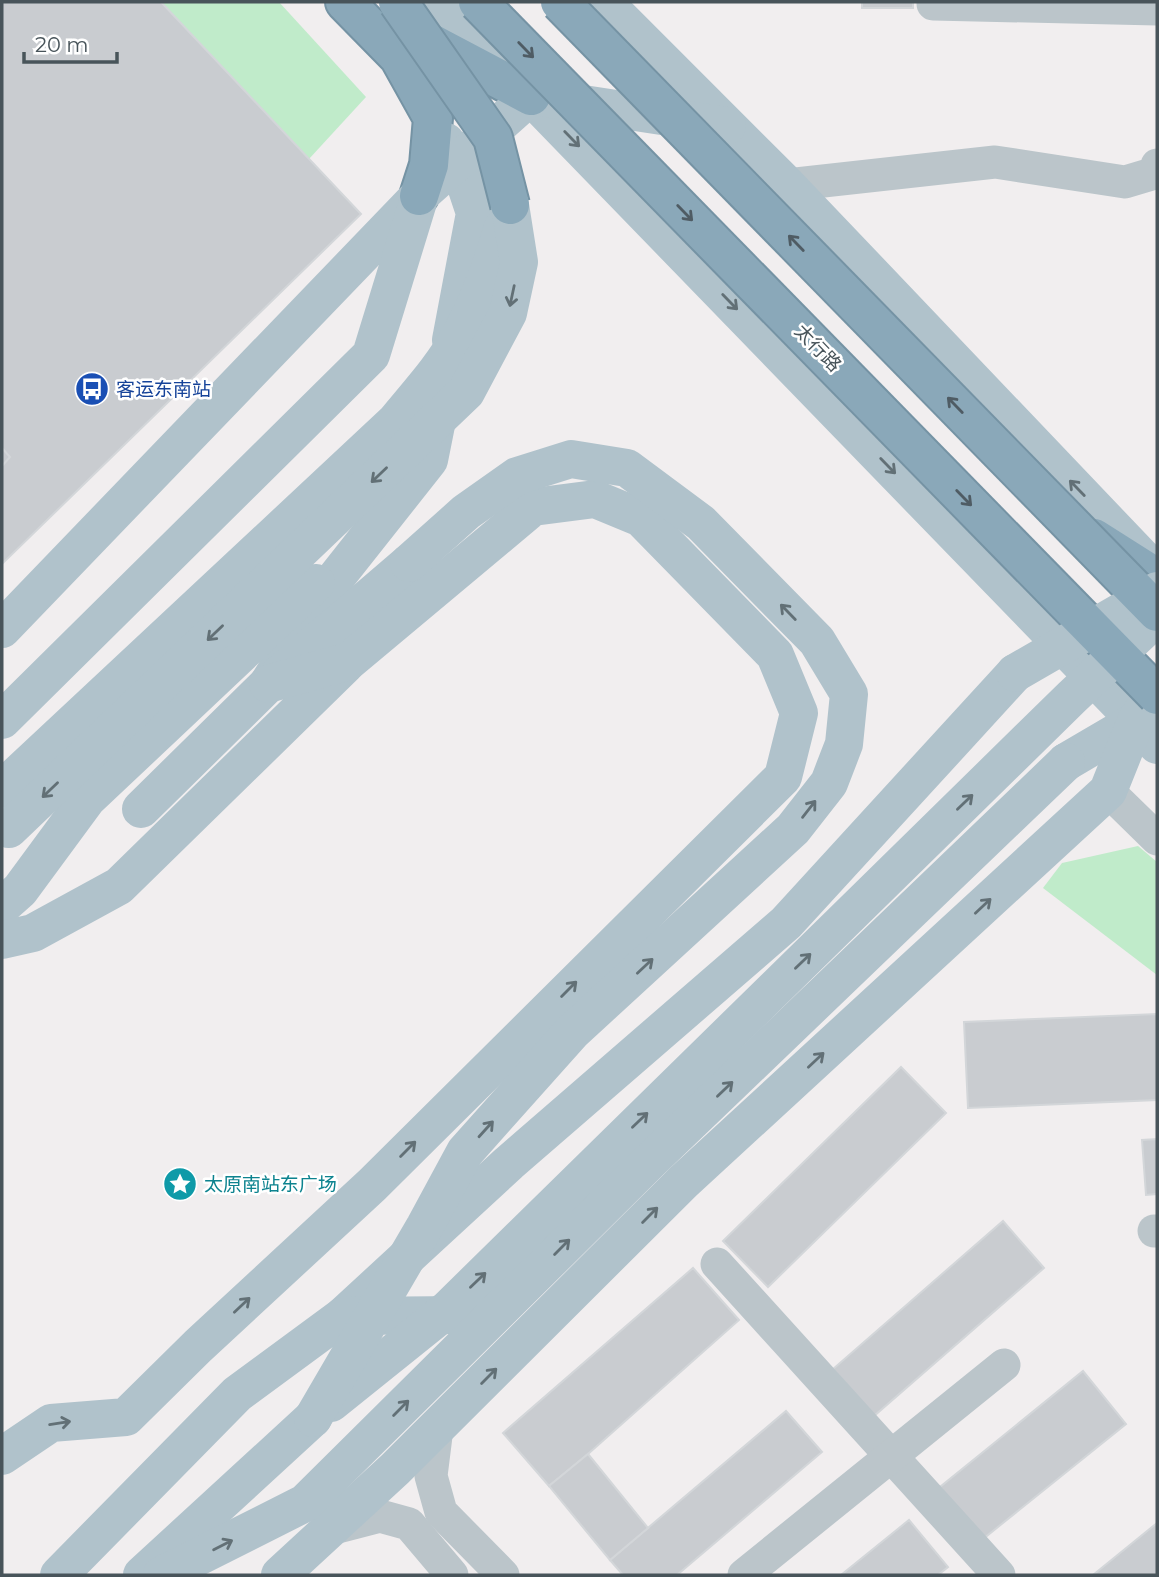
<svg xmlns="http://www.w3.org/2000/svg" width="1159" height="1577" font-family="Montserrat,'Noto Sans SC',sans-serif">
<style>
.green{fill:#c0ebca}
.building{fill:#c9ccd0;stroke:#d3d6d9;stroke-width:2}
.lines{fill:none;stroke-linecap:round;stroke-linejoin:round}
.highway-casing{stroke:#7593a4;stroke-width:42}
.minor{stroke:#bbc5ca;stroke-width:33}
.major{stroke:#b0c2cb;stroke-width:38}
.highway{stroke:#8aa8b9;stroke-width:38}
.highway-bridge-casing{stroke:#7593a4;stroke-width:42;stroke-linecap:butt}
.major-bridge{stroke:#b0c2cb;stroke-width:38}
.highway-bridge{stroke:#8aa8b9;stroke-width:38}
.oneway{stroke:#4f5c64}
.oneway2{stroke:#627076}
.labels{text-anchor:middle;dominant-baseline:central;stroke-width:5;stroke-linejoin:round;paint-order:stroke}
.street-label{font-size:19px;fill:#48545a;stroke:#fff}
.transit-label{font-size:19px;fill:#164399;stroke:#fff;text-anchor:start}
.culture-label{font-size:19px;fill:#0d838f;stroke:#fff;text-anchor:start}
</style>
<rect width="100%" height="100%" fill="#f1eeef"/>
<!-- green -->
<g class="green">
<path d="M161,2H279L366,97L309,159Z"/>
<path d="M1138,846L1157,862V975L1043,888L1062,863Z"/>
</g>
<!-- building -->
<g class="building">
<path d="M2,2H161L361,214L2,564Z"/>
<rect x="862" y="2" width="51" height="6"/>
<path d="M2,448L10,457L2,466Z"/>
<path d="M1157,1014V1100L968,1108L964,1022Z"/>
<path d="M901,1067L946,1113L768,1287L723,1241Z"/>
<path d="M1157,1139V1194L1146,1195L1142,1140Z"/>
<path d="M1003,1221L1044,1268L874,1416L833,1369Z"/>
<path d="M693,1268L739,1320L588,1454L549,1486L503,1433Z"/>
<path d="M1083,1371L1126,1424L983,1539L940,1487Z"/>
<path d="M786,1411L822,1452L677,1575H623L610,1560Z"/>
<path d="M588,1454L648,1528L610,1560L549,1486Z"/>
<path d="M909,1520L948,1567L938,1575H841Z"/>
<path d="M1157,1523V1575H1093Z"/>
</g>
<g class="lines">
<!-- highway casing -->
<g class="highway-casing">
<g id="highway">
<path d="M345,2L399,57L433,118L429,165L419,196"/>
<path d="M414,34L531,96"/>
<path d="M1094,538L1157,578"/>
</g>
</g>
<!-- minor -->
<g class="minor">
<path d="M933,2V4L1157,9"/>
<path d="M787,185L995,162L1125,182L1155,173L1157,165"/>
<path d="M1108,791L1157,839"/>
<path d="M1154,1231H1157"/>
<path d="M717,1264L999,1575"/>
<path d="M437,1428L431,1476L441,1512L503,1575"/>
<path d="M330,1529L380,1516L409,1524L452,1575"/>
<path d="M744,1575L1004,1365"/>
</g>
<!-- major -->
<g class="major">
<path d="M439,2L1136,721L1157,745"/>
<path d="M604,2L787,185L1151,567"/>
<path d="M446,142L458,162L475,213L451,340"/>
<path d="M2,629L419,196L531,96L727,126"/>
<path d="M268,684L327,589L429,460L441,400"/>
<path d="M2,720L371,355L418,202"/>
<path d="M1066,762L1136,721"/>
<path d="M141,809L268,684L409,563"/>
<path d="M2,906L20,890L87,799L316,583"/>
<path d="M2,940L33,933L119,886L345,665"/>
<path d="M343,1316L509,1163L786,923L1015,673"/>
<path d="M2,1456L51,1423L126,1417L198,1346L372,1185L783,777L799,713L775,655L641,518L595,499L533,507L349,661L268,684"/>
<path d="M59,1575L237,1394L343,1316L463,1315"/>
<path d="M142,1575L313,1418"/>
<path d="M280,1575L395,1469L683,1182L1108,791L1136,721L1157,688"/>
</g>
<!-- highway -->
<use href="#highway" class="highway"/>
<!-- highway-bridge casing -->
<g class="highway-bridge-casing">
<g id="highway-bridge">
<path d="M398,2L493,138L510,205"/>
<path d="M478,2L1157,695"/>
<path d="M560,2L1157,612"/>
</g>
</g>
<!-- major-bridge -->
<g class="major-bridge">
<path d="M1015,673L1157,591"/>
<path d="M2,789L395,422C417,395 443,367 460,336C479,301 492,265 503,227"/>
<path d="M9,829L466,392L508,313L519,262L510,205"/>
<path d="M331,1403L448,1309L1072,697L1157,617"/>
<path d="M313,1418L425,1226L465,1152L572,1032L793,829L829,783L844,744L849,694L817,641L701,523L627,468L571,459L517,476L466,512L409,563"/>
<path d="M162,1575L305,1503L650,1161L1066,762"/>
</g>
<!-- highway-bridge -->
<use href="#highway-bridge" class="highway-bridge"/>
</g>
<!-- one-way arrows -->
<defs><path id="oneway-shaft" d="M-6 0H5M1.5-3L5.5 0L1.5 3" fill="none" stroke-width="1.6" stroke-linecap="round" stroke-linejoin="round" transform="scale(1.75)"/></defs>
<g class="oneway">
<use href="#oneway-shaft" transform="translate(526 50) rotate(46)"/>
<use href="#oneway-shaft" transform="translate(685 213) rotate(46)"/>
<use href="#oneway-shaft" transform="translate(796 243) rotate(-134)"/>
<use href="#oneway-shaft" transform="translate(955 405) rotate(-134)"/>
<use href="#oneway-shaft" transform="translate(964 498) rotate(46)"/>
</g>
<g class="oneway2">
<use href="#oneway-shaft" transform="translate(572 139) rotate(46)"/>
<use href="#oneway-shaft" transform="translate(512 296) rotate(102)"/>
<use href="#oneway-shaft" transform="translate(730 302) rotate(46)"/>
<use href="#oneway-shaft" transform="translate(888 466) rotate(46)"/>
<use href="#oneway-shaft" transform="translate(379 475) rotate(136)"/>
<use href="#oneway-shaft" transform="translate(1077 488) rotate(-134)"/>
<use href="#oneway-shaft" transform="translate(788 612) rotate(-134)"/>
<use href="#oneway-shaft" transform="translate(215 633) rotate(136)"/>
<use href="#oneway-shaft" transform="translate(50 790) rotate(136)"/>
<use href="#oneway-shaft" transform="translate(965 802) rotate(-44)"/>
<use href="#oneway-shaft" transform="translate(809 809) rotate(-52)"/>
<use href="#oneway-shaft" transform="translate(983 906) rotate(-43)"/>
<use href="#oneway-shaft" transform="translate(803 961) rotate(-44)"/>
<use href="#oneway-shaft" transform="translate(645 966) rotate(-43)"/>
<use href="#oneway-shaft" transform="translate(569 989) rotate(-45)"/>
<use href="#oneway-shaft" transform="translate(816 1060) rotate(-43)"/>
<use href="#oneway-shaft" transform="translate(725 1089) rotate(-44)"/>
<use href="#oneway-shaft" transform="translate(640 1120) rotate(-44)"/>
<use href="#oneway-shaft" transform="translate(486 1129) rotate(-48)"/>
<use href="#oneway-shaft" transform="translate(408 1149) rotate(-45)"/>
<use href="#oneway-shaft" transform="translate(650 1215) rotate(-45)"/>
<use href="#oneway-shaft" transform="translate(562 1247) rotate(-45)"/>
<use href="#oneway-shaft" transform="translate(478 1280) rotate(-44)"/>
<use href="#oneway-shaft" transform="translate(242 1305) rotate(-43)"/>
<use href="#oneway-shaft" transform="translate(489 1376) rotate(-45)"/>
<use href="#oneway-shaft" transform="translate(401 1408) rotate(-45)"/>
<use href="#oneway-shaft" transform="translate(60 1423) rotate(-9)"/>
<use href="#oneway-shaft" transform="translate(223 1545) rotate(-27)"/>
</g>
<!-- icons -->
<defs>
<g id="bus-disc" transform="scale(1.75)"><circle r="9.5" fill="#1a4fb4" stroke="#fff"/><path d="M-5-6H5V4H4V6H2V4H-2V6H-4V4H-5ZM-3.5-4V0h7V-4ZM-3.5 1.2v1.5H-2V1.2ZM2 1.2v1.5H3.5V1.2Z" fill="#fff"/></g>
<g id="sight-disc" transform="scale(1.75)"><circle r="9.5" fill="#0f9aa8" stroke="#fff"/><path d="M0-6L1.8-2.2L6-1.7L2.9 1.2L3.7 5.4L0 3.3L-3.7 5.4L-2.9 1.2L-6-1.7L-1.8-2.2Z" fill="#fff"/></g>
</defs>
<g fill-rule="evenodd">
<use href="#bus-disc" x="92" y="389"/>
<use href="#sight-disc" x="180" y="1184"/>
</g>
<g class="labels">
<!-- street labels -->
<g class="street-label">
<text transform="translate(818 348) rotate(46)">太行路</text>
</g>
<!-- transit labels -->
<g class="transit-label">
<text x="116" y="389">客运东南站</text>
</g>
<!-- culture labels -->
<g class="culture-label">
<text x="204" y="1184">太原南站东广场</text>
</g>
</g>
<!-- border -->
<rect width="1159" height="1577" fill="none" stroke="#48545a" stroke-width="7"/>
<!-- scale -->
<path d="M24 52v10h93v-10" fill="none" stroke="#48545a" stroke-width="3.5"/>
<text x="35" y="52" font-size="21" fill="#48545a" stroke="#ffffff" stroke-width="5" paint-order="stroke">20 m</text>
</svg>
